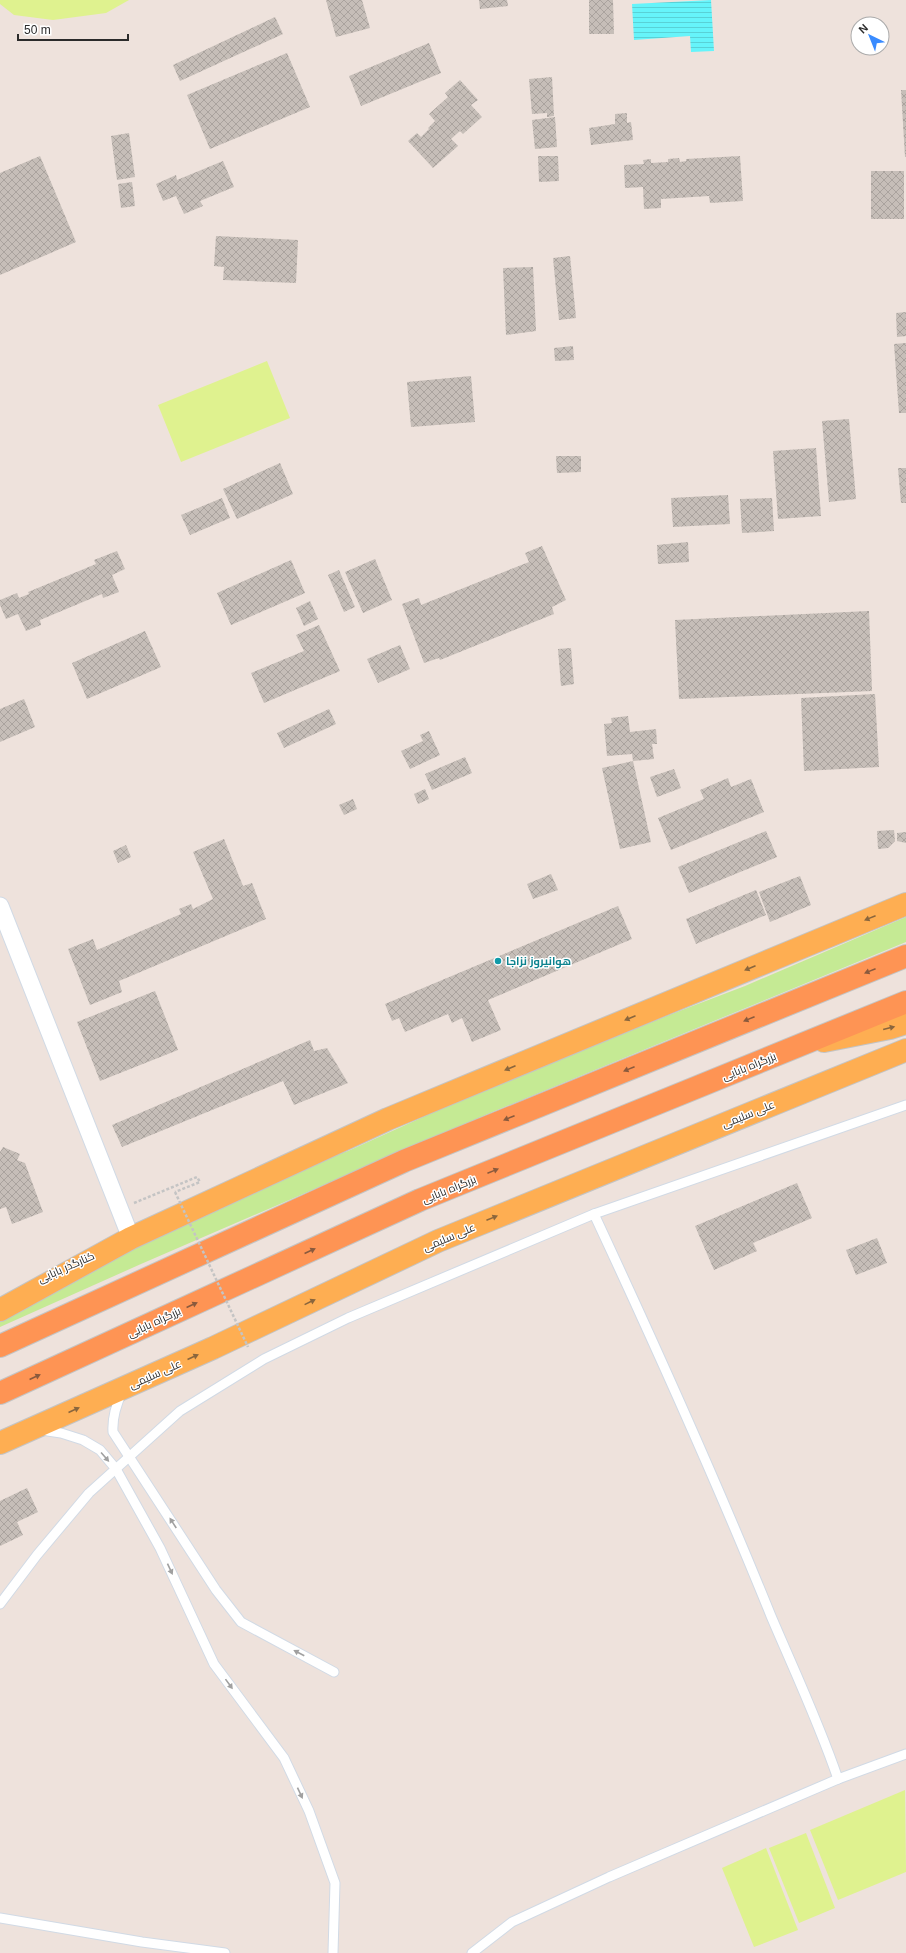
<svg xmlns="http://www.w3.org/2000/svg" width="906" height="1953" font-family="Arial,Cairo,sans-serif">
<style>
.grass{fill:#c5ea94}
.pitch{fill:#dff28f}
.water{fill:url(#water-rules)}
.building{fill:url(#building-cross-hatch)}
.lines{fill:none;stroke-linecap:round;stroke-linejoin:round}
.service-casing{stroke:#d1dae5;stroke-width:11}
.minor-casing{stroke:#d1dae5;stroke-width:19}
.primary-casing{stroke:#c4c4c4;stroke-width:24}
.trunk-casing{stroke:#c4c4c4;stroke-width:24}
.path{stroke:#c4c4c4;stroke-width:2.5;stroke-dasharray:3 2;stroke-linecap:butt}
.service{stroke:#fff;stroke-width:9}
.minor{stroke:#fff;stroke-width:17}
.primary{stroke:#feae52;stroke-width:22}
.trunk{stroke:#fe9454;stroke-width:22}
.path-bridge{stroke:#c4c4c4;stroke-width:2.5;stroke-dasharray:3 2;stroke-linecap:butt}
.oneway{fill:#8a663d}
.oneway2{fill:#8a5a3d}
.oneway3{fill:#a0a0a0}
.culture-dot{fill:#0f9aa8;stroke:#fff;stroke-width:1.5}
.labels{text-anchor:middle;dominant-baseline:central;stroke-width:3;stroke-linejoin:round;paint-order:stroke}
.culture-label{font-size:11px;font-weight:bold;fill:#0d838f;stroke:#fff;text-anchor:start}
.street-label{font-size:11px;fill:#2b2b2b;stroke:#fff}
</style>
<defs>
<pattern id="water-rules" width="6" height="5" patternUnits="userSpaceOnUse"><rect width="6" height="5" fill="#66f4fa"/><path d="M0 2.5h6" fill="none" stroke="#59d1d6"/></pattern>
<pattern id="building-cross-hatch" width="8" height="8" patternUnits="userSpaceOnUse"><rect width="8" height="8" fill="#c6beb8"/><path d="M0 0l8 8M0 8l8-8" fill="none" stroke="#aaa39e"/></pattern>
</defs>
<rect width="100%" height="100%" fill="#eee2dc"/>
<!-- grass -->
<path class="grass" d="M906,917V942L495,1111L141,1264L0,1327V1315L78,1272L327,1158L348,1151L454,1103L669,1015L745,986Z"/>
<!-- pitch -->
<g class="pitch">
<path d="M0,0H129L106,13L53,20L14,15L0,4Z"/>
<path d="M267,361L290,418L181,462L158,405Z"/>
<path d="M905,1790L906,1872L838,1900L810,1830Z"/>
<path d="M806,1833L835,1908L799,1923L769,1848Z"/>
<path d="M766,1848L798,1930L754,1947L722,1868Z"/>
</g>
<!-- water -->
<path class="water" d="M711,0L714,51L691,52L690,36L634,40L632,4Z"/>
<!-- building -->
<g class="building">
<path d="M326,0H362L370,28L336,37Z"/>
<path d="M479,0H507L508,6L480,9Z"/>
<path d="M589,0H613L614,34H589Z"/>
<path d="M275,17L283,34L180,81L173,65Z"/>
<path d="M429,43L441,73L361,106L349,76Z"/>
<path d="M287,53L310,107L210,149L187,95Z"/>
<path d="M552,77L554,116L547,117V113L532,114L529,79Z"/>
<path d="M460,80L478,100L471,105L482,117L463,134L460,131L451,139L458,146L433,168L408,141L417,133L421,137L429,129L428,128L435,121L429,114L448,97L445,93Z"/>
<path d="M901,90H906V157H905Z"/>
<path d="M627,113V123L631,122L633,140L591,145L589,128L615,124V114Z"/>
<path d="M555,117L557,147L535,149L532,120Z"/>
<path d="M129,133L135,177L117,180L111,136Z"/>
<path d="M40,156L76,242L0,275V173Z"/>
<path d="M538,156H558L559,181L539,182Z"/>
<path d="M740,156L743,201L710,203L709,196L661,199V208L644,209L643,187L625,188L624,165L644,164L643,160L651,159V163L668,162V159L679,158L680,162L686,161V159Z"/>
<path d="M223,161L234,187L200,201L203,206L184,214L176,196L163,201L156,184L176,175L177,180Z"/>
<rect x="871" y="171" width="33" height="48"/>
<path d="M132,182L135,206L121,208L118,184Z"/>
<path d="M216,236L298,240L296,283L223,280L224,267L214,266Z"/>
<path d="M570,256L576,318L559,320L553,258Z"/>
<path d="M533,267L536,331L506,335L503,268Z"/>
<path d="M906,312V336L897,337L896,313Z"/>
<path d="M906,343V413H899L894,344Z"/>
<path d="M573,346L574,360L555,361L554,348Z"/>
<path d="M471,376L475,422L411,427L407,382Z"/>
<path d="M849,419L856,499L829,502L822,421Z"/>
<path d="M816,448L821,516L778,519L773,451Z"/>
<path d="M556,456H581V472L557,473Z"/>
<path d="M280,463L293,494L237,519L223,489Z"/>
<path d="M898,468H906V503H901Z"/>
<path d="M728,495L730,524L673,527L671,498Z"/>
<path d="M222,498L230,518L190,535L181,515Z"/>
<path d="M772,498L774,531L742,533L740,499Z"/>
<path d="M688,542L689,562L658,564L657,545Z"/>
<path d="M542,546L566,600L552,607L554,614L440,660L439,658L424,663L402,604L419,598L421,605L529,562L525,553Z"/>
<path d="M117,551L125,569L112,575L119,592L103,598L102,594L40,620L41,625L26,631L18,614L6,619L0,605V600L17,593L19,598L29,594L28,592L96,564L94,560Z"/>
<path d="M375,559L392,600L363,613L345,572Z"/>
<path d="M291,560L305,593L231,625L217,593Z"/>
<path d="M339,570L355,607L344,612L328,575Z"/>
<path d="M310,601L318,619L304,626L296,608Z"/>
<path d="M869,611L872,691L679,699L675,620Z"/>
<path d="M319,625L340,671L264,703L251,673L304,651L296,635Z"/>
<path d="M145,631L161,667L87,699L72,663Z"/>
<path d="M400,645L410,669L378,683L367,659Z"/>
<path d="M571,648L574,684L561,686L558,649Z"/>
<path d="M875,694L879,767L804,771L801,698Z"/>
<path d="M24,699L35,727L0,742V709Z"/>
<path d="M329,709L336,724L284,748L277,733Z"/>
<path d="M628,716L630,732L656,729L657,744H652L654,759L633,761L651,842L620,849L602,768L633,761L632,754L607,756L604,724L612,723L611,718Z"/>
<path d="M429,731L440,755L410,769L401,751L423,741L420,735Z"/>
<path d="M465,757L472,773L432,790L425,774Z"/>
<path d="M674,769L681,788L657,797L650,777Z"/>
<path d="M728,778L731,787L751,779L764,812L671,850L658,818L704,799L700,790Z"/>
<path d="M425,789L429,799L418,804L414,794Z"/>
<path d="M353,799L357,809L344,815L339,805Z"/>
<path d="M894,830L895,841L888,848L878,849L877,831Z"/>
<path d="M766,831L777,857L689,893L678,867Z"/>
<path d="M906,832V843L897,841V833Z"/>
<path d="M224,839L243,886L252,883L266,919L119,981L122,992L90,1005L68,949L93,939L97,950L181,914L179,909L191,904L193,909L213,899L193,852Z"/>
<path d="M126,845L131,857L118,863L113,851Z"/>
<path d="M551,874L558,890L533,899L527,884Z"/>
<path d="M800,876L811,905L770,922L759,892Z"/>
<path d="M756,890L766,915L696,944L686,919Z"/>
<path d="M618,906L632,939L488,1000L501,1030L472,1042L462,1018L452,1023L448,1014L405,1032L399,1018L392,1021L385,1004Z"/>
<path d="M155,991L178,1050L100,1081L77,1022Z"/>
<path d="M310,1040L314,1051L327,1048L348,1083L294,1105L283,1081L122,1147L112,1125Z"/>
<path d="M3,1147L20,1154L17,1160L25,1163L43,1212L12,1224L6,1207L0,1209V1152Z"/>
<path d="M797,1183L812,1218L753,1243L757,1251L714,1270L695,1226Z"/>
<path d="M877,1238L887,1263L856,1275L846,1250Z"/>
<path d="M27,1488L38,1512L17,1522L23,1535L0,1546V1501Z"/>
</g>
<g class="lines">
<!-- service casing -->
<g class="service-casing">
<g id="service">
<path d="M594,1214L906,1105"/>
<path d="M122,1392C116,1405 112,1417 113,1432L216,1590L241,1622L334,1672"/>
<path d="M41,1430L61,1433L83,1440L100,1450L116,1469L160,1548L214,1664L284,1758L309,1811L335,1883L333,1953"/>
<path d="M0,1604L37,1555L89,1493L180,1411L264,1359L348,1318L594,1214C656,1347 716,1480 771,1616C794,1670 819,1723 838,1779L609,1877L512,1922L472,1953"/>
<path d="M838,1779L906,1754"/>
<path d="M0,1918L142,1942L225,1953"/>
</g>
</g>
<!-- minor casing -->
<g class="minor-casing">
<path id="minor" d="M0,906L131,1238"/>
</g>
<!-- primary casing -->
<g class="primary-casing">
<g id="primary">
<path d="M824,1041L890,1028L906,1023"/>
<path d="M0,1310L131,1238L388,1119L906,904"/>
<path d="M0,1443L213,1348L438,1241L906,1050"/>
</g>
</g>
<!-- trunk casing -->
<g class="trunk-casing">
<g id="trunk">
<path d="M0,1346L404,1161L906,956"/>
<path d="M0,1393L420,1200L906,1002"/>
</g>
</g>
<!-- path -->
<path class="path" d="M134,1203L197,1177L200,1182L175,1192"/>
<!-- service -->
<use href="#service" class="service"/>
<!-- minor -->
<use href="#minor" class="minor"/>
<!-- primary -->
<use href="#primary" class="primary"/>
<!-- trunk -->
<use href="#trunk" class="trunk"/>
<!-- path-bridge -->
<path class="path-bridge" d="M175,1192L248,1347"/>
</g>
<!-- one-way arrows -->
<defs><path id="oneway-solid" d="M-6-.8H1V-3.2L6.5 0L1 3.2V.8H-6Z"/></defs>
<g class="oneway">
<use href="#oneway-solid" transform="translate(870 918) rotate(158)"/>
<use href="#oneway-solid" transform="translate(750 968) rotate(157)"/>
<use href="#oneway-solid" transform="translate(630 1018) rotate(157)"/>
<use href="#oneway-solid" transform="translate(889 1028) rotate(-14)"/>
<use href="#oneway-solid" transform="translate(510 1068) rotate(157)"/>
<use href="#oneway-solid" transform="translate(492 1218) rotate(-22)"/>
<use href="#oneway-solid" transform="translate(310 1302) rotate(-26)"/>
<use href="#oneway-solid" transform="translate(193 1357) rotate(-24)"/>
<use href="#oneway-solid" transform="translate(74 1410) rotate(-24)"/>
</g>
<g class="oneway2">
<use href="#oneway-solid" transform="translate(870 971) rotate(158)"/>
<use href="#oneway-solid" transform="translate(749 1019) rotate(158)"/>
<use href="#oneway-solid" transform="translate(629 1069) rotate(158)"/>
<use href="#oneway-solid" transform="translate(509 1118) rotate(158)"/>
<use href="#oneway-solid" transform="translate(493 1171) rotate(-22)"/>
<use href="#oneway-solid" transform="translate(310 1251) rotate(-25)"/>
<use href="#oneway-solid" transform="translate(192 1305) rotate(-25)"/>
<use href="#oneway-solid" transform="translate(35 1377) rotate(-25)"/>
</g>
<g class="oneway3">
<use href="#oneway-solid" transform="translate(105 1457) rotate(49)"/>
<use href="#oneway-solid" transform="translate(173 1523) rotate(-123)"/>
<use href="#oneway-solid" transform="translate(170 1569) rotate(65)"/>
<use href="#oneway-solid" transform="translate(299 1653) rotate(-152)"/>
<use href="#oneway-solid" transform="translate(229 1684) rotate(54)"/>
<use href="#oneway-solid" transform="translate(300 1793) rotate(65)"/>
</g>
<!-- markers -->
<circle class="culture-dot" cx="498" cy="961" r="4"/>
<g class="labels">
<!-- culture labels -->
<g class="culture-label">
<text x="506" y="961">هوانیروز نزاجا</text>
</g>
<!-- street labels -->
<g class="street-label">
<text transform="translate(749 1066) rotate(-22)">بزرگراه بابایی</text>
<text transform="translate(748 1114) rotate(-22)">علی سلیمی</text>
<text transform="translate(449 1189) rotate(-22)">بزرگراه بابایی</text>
<text transform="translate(449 1237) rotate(-23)">علی سلیمی</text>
<text transform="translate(66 1267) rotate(-24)">کنارگذر بابایی</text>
<text transform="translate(154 1322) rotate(-25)">بزرگراه بابایی</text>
<text transform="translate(155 1374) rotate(-24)">علی سلیمی</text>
</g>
</g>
<!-- north arrow -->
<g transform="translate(870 36) rotate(317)"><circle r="19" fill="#ffffff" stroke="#aaaaaa"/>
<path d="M0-3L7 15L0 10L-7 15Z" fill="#398bff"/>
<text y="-6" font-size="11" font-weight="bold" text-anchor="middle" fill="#2b2b2b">N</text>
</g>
<!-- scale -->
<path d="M18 34v6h110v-6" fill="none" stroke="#2b2b2b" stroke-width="2"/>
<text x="24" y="34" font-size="12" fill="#2b2b2b" stroke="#ffffff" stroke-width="3" paint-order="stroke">50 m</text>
</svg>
